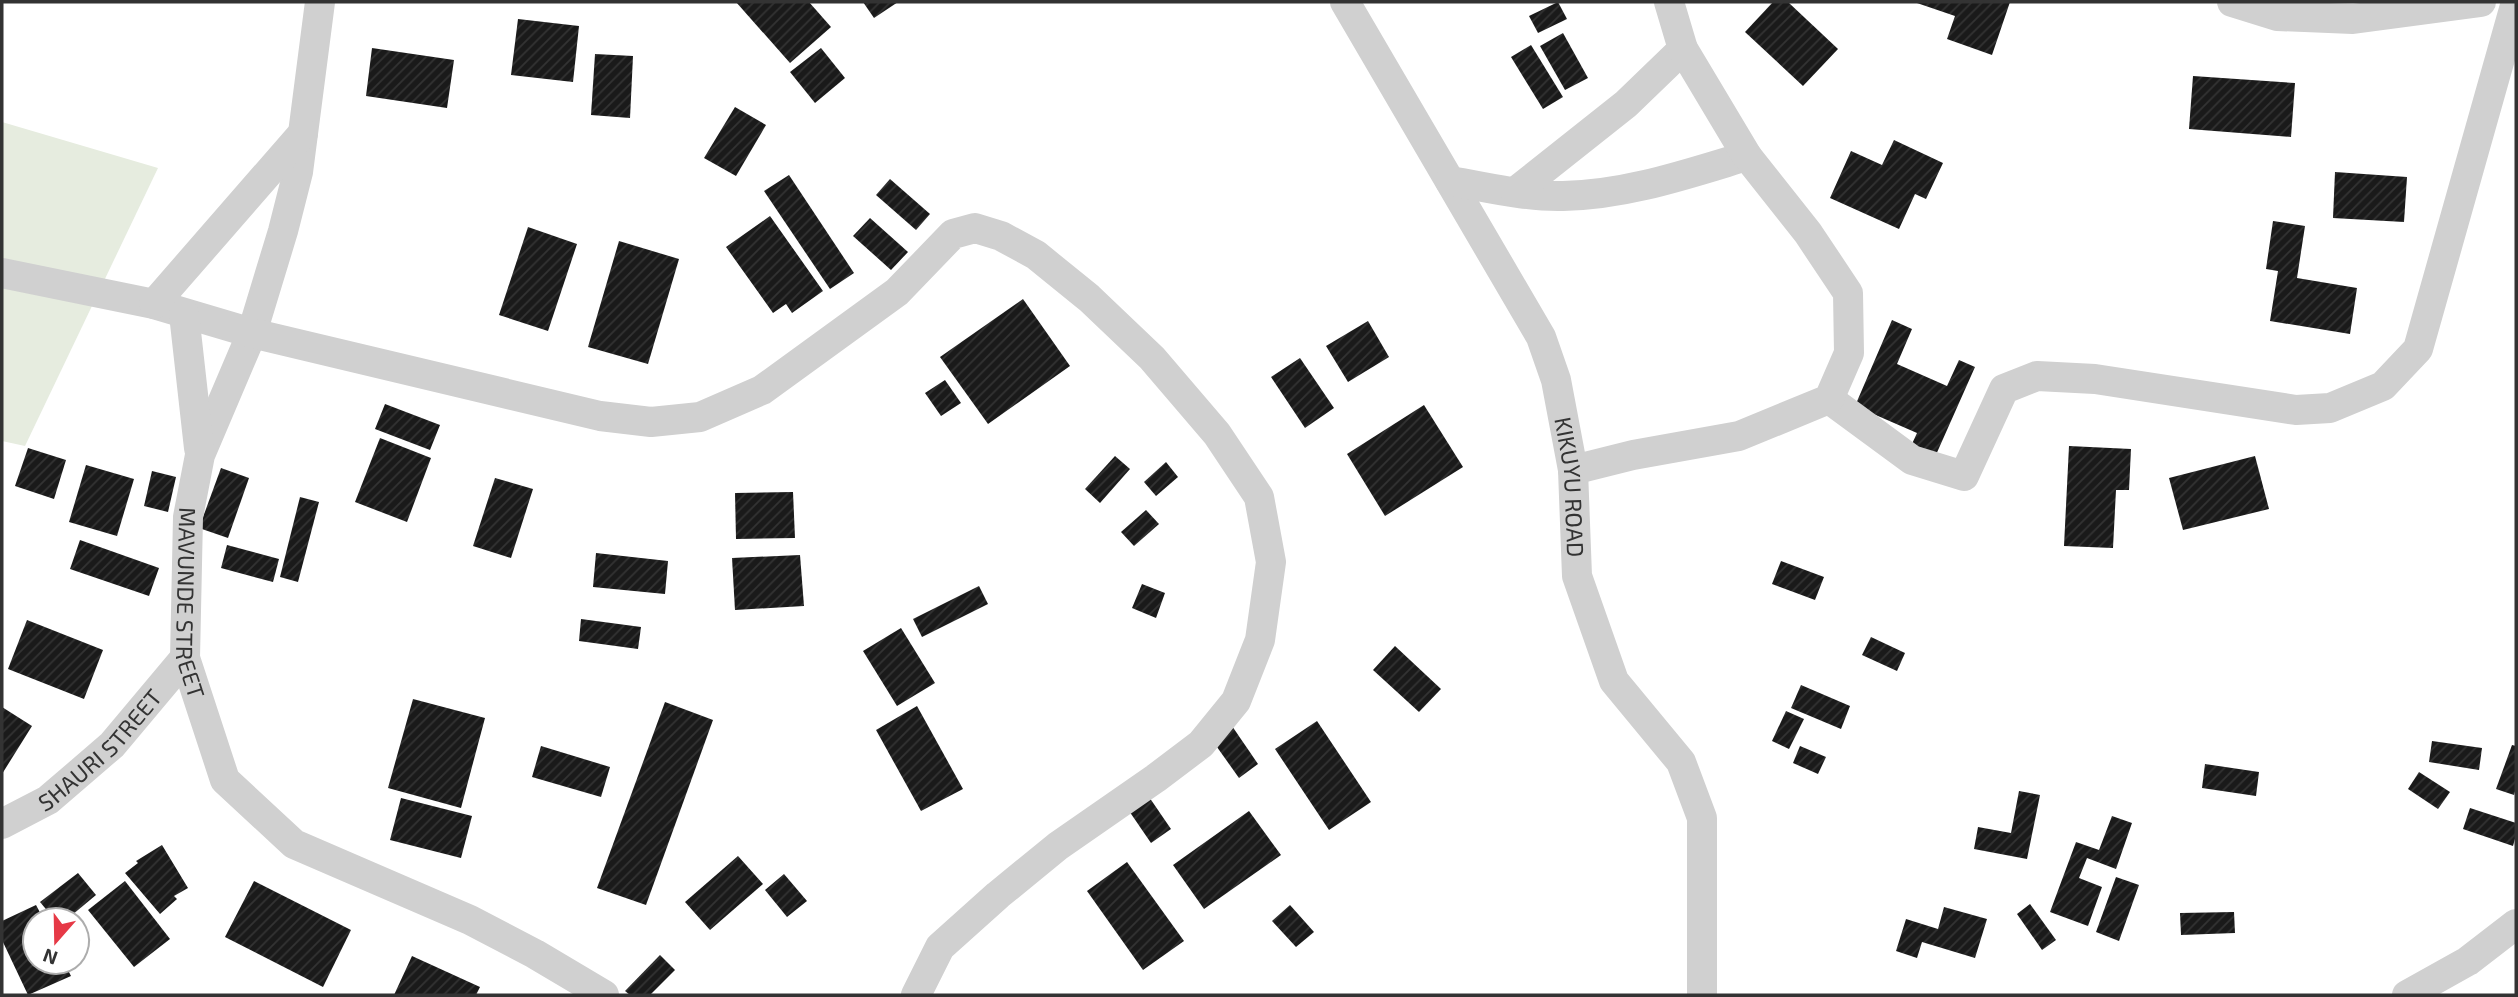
<svg xmlns="http://www.w3.org/2000/svg" width="2518" height="997" font-family="'Exo 2',sans-serif">
<style>
.pitch{fill:#e6ecdf}
.building{fill:url(#building-hatch)}
.lines{fill:none;stroke-linecap:round;stroke-linejoin:round}
.street{stroke:#d0d0d0;stroke-width:30}
.labels{text-anchor:middle;dominant-baseline:central;stroke-width:7;stroke-linejoin:round;paint-order:stroke}
.street-label{font-size:23px;fill:#333;stroke:#fff}
</style>
<defs>
<pattern id="building-hatch" width="6" height="6" patternUnits="userSpaceOnUse" patternTransform="scale(1.75)"><rect width="6" height="6" fill="#1a1a1a"/><path d="M-1 1l2-2M0 6l6-6M5 7l2-2" fill="none" stroke="#333"/></pattern>
</defs>
<rect width="100%" height="100%" fill="#fff"/>
<!-- pitch -->
<path class="pitch" d="M2,122L158,168L25,446L2,441Z"/>
<!-- building -->
<g class="building">
<path d="M736,2H809L831,27L790,63Z"/>
<path d="M863,2H898L874,18Z"/>
<path d="M1558,2L1567,19L1538,33L1529,16Z"/>
<path d="M1773,2H1788L1838,49L1803,86L1745,32Z"/>
<path d="M1914,2H2010L1992,55L1947,39L1955,16Z"/>
<path d="M518,19L579,26L573,82L511,75Z"/>
<path d="M1563,33L1588,78L1565,90L1540,46Z"/>
<path d="M1531,45L1563,97L1543,109L1511,57Z"/>
<path d="M372,48L454,60L447,108L366,96Z"/>
<path d="M821,48L845,78L815,103L790,72Z"/>
<path d="M595,54L633,56L630,118L591,115Z"/>
<path d="M2193,76L2295,83L2291,137L2189,129Z"/>
<path d="M735,107L766,125L736,176L704,158Z"/>
<path d="M1894,140L1943,163L1926,199L1915,194L1899,229L1830,198L1851,151L1882,165Z"/>
<path d="M2335,172L2407,177L2404,222L2333,218Z"/>
<path d="M789,175L854,273L830,289L764,191Z"/>
<path d="M890,179L930,214L916,230L876,195Z"/>
<path d="M770,216L823,291L792,313L786,304L773,313L726,247Z"/>
<path d="M870,218L908,252L891,270L853,236Z"/>
<path d="M2273,221L2305,226L2297,278L2357,288L2350,334L2270,321L2278,271L2266,269Z"/>
<path d="M528,227L577,244L548,331L499,315Z"/>
<path d="M619,241L679,259L648,364L588,347Z"/>
<path d="M1023,299L1070,366L988,424L940,357Z"/>
<path d="M1892,320L1912,329L1897,364L1947,386L1959,360L1975,367L1935,457L1911,446L1917,433L1855,406Z"/>
<path d="M1368,321L1389,357L1348,382L1326,346Z"/>
<path d="M1300,358L1334,408L1305,428L1271,377Z"/>
<path d="M945,380L961,403L941,416L925,393Z"/>
<path d="M385,404L440,425L430,450L375,429Z"/>
<path d="M1424,405L1463,467L1385,516L1347,454Z"/>
<path d="M380,438L431,458L407,522L355,502Z"/>
<path d="M2069,446L2131,449L2129,490H2116L2113,548L2064,546Z"/>
<path d="M28,448L66,460L54,499L15,486Z"/>
<path d="M1115,456L1130,469L1100,503L1085,489Z"/>
<path d="M2255,456L2269,509L2183,530L2169,478Z"/>
<path d="M1166,462L1178,477L1156,496L1144,482Z"/>
<path d="M86,465L134,479L117,536L69,522Z"/>
<path d="M221,468L249,478L228,538L199,528Z"/>
<path d="M152,471L176,477L168,512L144,506Z"/>
<path d="M495,478L533,489L511,558L473,546Z"/>
<path d="M793,492L795,538L736,539L735,493Z"/>
<path d="M300,497L319,502L298,582L280,577Z"/>
<path d="M1146,510L1159,524L1134,546L1121,532Z"/>
<path d="M80,540L159,568L149,596L70,569Z"/>
<path d="M227,545L279,559L273,582L221,568Z"/>
<path d="M596,553L668,561L665,594L593,587Z"/>
<path d="M800,555L804,606L735,610L732,558Z"/>
<path d="M1781,561L1824,577L1815,600L1772,584Z"/>
<path d="M1142,584L1165,593L1156,618L1132,608Z"/>
<path d="M979,586L988,604L922,637L913,619Z"/>
<path d="M581,619L641,627L638,649L579,641Z"/>
<path d="M27,620L103,650L84,699L8,669Z"/>
<path d="M901,628L935,683L897,706L863,651Z"/>
<path d="M1871,637L1905,653L1897,671L1862,655Z"/>
<path d="M1395,646L1441,689L1419,712L1373,670Z"/>
<path d="M1801,685L1850,706L1841,729L1791,708Z"/>
<path d="M413,699L485,718L461,808L388,788Z"/>
<path d="M665,702L713,720L646,905L597,888Z"/>
<path d="M917,706L963,789L921,811L876,730Z"/>
<path d="M2,707L32,726L2,774Z"/>
<path d="M1786,711L1804,719L1789,749L1772,741Z"/>
<path d="M1317,721L1371,802L1329,830L1275,749Z"/>
<path d="M1232,726L1258,764L1239,778L1212,740Z"/>
<path d="M2432,741L2482,748L2479,770L2429,762Z"/>
<path d="M2512,745L2516,746V788L2514,795L2496,789Z"/>
<path d="M541,746L610,767L601,797L532,777Z"/>
<path d="M1800,746L1826,757L1818,774L1793,763Z"/>
<path d="M2205,764L2259,772L2256,796L2202,788Z"/>
<path d="M2419,772L2450,792L2438,809L2408,789Z"/>
<path d="M2019,791L2040,795L2027,859L1974,849L1978,827L2011,833Z"/>
<path d="M1147,794L1171,829L1151,843L1127,808Z"/>
<path d="M401,798L472,816L461,858L390,840Z"/>
<path d="M2470,808L2516,823V835L2513,846L2463,829Z"/>
<path d="M1249,811L1281,855L1204,909L1173,865Z"/>
<path d="M2112,816L2132,823L2116,869L2087,858L2079,878L2102,887L2088,926L2050,912L2076,842L2099,850Z"/>
<path d="M162,845L188,888L174,896L177,899L160,914L125,873L138,863L136,861Z"/>
<path d="M738,856L763,884L710,930L685,902Z"/>
<path d="M1127,862L1184,941L1143,970L1087,891Z"/>
<path d="M78,873L96,895L66,920H55L40,902Z"/>
<path d="M784,874L807,901L787,917L765,890Z"/>
<path d="M2116,877L2139,885L2119,941L2096,932Z"/>
<path d="M125,881L170,939L134,967L88,910Z"/>
<path d="M254,881L351,930L323,987L225,937Z"/>
<path d="M2030,904L2056,940L2042,950L2017,914Z"/>
<path d="M36,905L44,920H35V962H64L71,976L28,995L2,940V921Z"/>
<path d="M1290,905L1314,932L1296,947L1272,921Z"/>
<path d="M1944,907L1987,919L1975,958L1922,942L1917,958L1896,951L1906,919L1938,929Z"/>
<path d="M2234,912L2235,933L2181,935L2180,913Z"/>
<path d="M660,955L675,970L650,995H630L625,991Z"/>
<path d="M412,956L480,987L476,995H394Z"/>
</g>
<g class="lines">
<!-- street -->
<g class="street">
<path id="s1" d="M320,2L298,172L283,231L252,333L200,455L188,517L185,658L225,780L294,844L470,920L535,954L604,995"/>
<path id="s2" d="M1345,2L1541,337L1556,380L1573,470L1577,576L1614,681L1681,762L1702,818V995"/>
<path d="M2232,2L2277,16L2353,19L2481,2"/>
<path d="M1450,181C1487,187 1525,197 1563,196C1626,195 1687,174 1747,156"/>
<path d="M1515,192L1626,104L1683,49"/>
<path d="M2,273L154,304L252,333L600,416L651,422L700,417L762,390L897,292L953,234L975,228L1001,236L1036,255L1089,298L1152,358L1217,434L1259,497L1271,562L1260,640L1236,701L1201,744L1156,778L1058,846L998,895L940,947L916,995"/>
<path d="M154,304L303,133"/>
<path d="M184,314L199,448"/>
<path d="M1829,399L1912,460L1964,476L2004,389L2037,376L2095,379L2296,410L2330,408L2383,386L2418,349L2516,2"/>
<path d="M1573,470L1633,455L1739,436L1829,399L1849,353L1848,293L1808,233L1747,156L1683,49L1669,2"/>
<path id="s3" d="M2,824L48,800L112,745L185,658"/>
<path d="M2407,995L2468,961L2516,924"/>
</g>
</g>
<g class="labels">
<!-- street labels -->
<g class="street-label">
<text stroke="none"><textPath href="#s2" startOffset="542">KIKUYU ROAD</textPath></text>
<text stroke="none"><textPath href="#s1" startOffset="621">MAVUNDE STREET</textPath></text>
<text stroke="none"><textPath href="#s3" startOffset="124">SHAURI STREET</textPath></text>
</g>
</g>
<!-- border -->
<rect width="2518" height="997" fill="none" stroke="#333333" stroke-width="7"/>
<!-- north arrow -->
<g transform="translate(56 941) rotate(200)"><circle r="33" fill="#ffffff" stroke="#adadad" stroke-width="2"/>
<path d="M0-5L12 26L0 18L-12 26Z" fill="#e63946"/>
<text y="-10" font-size="19" font-weight="bold" text-anchor="middle" fill="#333333">N</text>
</g>
</svg>
